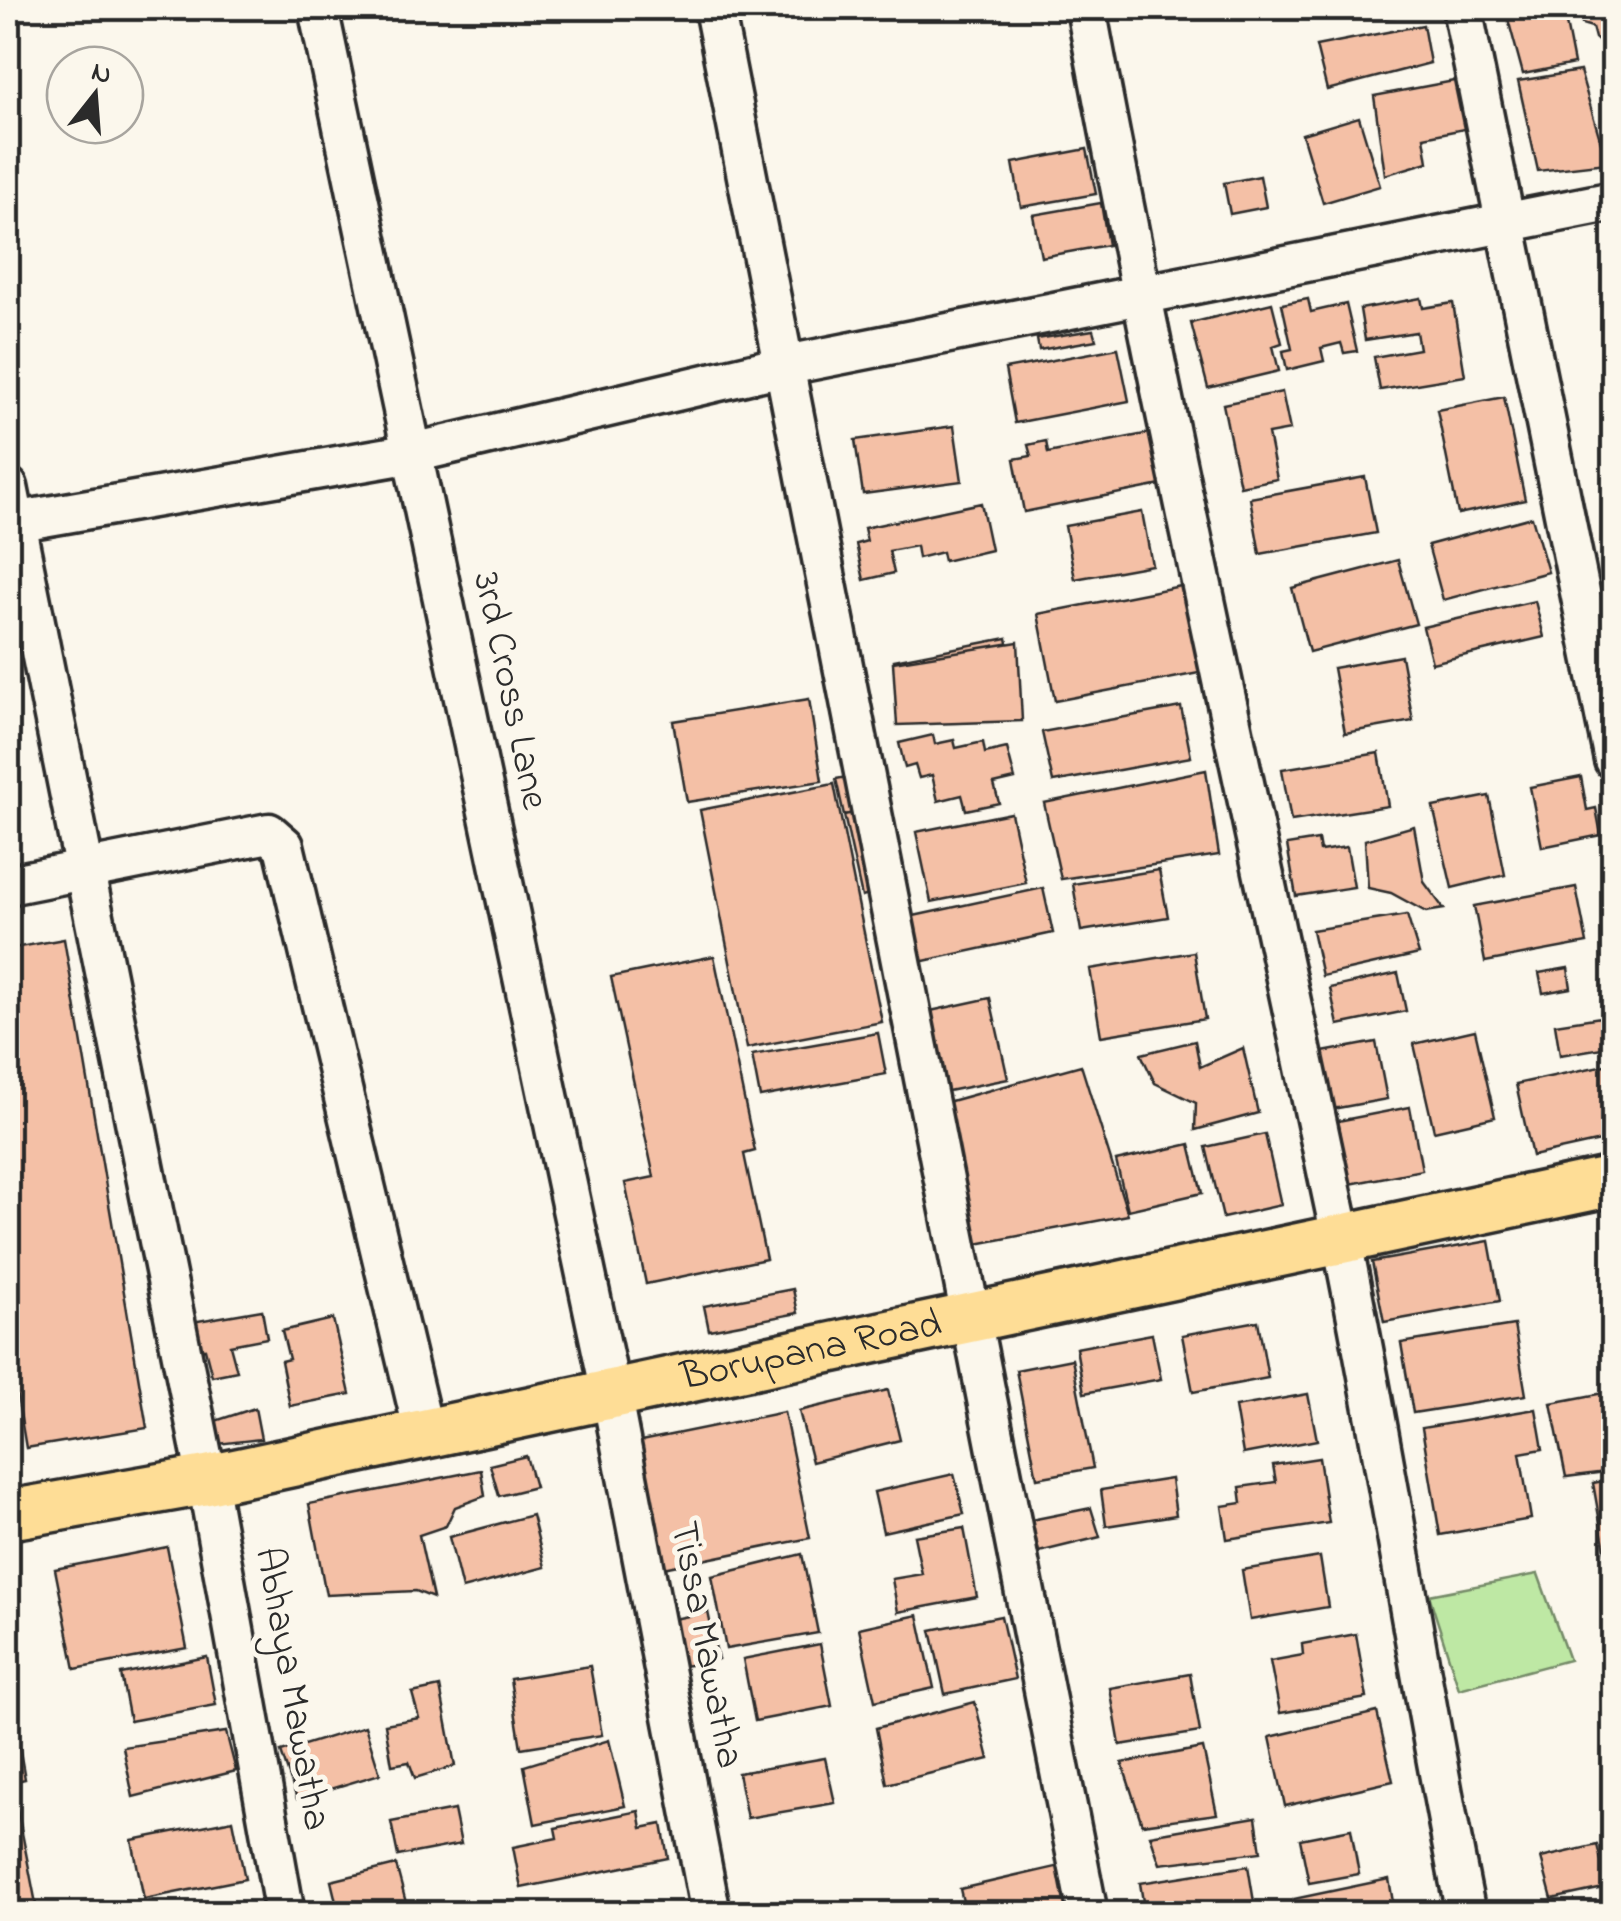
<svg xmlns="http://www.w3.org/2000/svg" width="1621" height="1921" font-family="'Indie Flower',sans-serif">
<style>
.green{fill:#bee8a4;stroke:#748a68;stroke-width:2.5}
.building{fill:#f4c0a6;stroke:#2b2b2b;stroke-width:2.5}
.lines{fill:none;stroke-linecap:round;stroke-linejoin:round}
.minor-casing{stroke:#2b2b2b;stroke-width:45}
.major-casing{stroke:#2b2b2b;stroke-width:55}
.minor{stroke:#fbf7ec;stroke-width:38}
.major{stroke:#fedd96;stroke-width:48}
.labels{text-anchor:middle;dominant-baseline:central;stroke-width:10;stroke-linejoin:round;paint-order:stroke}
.street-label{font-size:40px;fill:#2b2b2b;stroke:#fbf7ec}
</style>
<rect width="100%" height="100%" fill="#fbf7ec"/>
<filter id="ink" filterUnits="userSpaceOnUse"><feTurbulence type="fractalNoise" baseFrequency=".01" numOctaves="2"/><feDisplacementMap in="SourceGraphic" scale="20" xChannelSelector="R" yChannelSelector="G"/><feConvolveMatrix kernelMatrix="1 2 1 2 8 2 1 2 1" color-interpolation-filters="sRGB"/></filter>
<g filter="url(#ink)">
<!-- green -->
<path class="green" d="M1538,1574L1569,1660L1459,1689L1429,1595Z"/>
<!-- building -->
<g class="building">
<path d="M1378,8H1443V10L1380,18Z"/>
<path d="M1505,8H1563L1574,64L1523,74Z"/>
<path d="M1579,8H1614V46L1608,50L1595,38L1592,27L1582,24Z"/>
<path d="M1423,25L1430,63L1327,90L1316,46Z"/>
<path d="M1580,71L1607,163L1538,171L1518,81Z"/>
<path d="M1454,81L1464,129L1424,137L1428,162L1385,175L1374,96Z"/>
<path d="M1359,117L1380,186L1323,203L1302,134Z"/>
<path d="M1087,149L1096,194L1021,207L1013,163Z"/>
<path d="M1260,176L1266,207L1230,214L1224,183Z"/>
<path d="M1101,203L1108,245L1041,257L1033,215Z"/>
<path d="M1421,298L1423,308L1453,303L1465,376L1380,390L1374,357L1419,349L1416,332L1365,340L1360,309Z"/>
<path d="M1308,299L1311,312L1346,304L1357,351L1344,353L1341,343L1321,348L1324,361L1287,370L1283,351L1292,349L1282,304Z"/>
<path d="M1272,303L1282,343L1273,346L1279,371L1208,388L1191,323Z"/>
<path d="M1093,330L1096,340L1039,350L1037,339Z"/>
<path d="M1118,348L1129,401L1015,423L1005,369Z"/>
<path d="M1282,392L1290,430L1268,434L1277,479L1240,486L1223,404Z"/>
<path d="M1504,397L1525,500L1458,514L1437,410Z"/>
<path d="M954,426L962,481L863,494L855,440Z"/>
<path d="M1155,432L1166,484L1024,512L1014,459L1031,456L1028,445L1046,441L1048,453Z"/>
<path d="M1365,477L1376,533L1260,554L1250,498Z"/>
<path d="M981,503L991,550L944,561L942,552L918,558L916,546L889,551L894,573L864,580L856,544L867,541L864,528Z"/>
<path d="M1142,512L1152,565L1075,579L1065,526Z"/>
<path d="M1532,517L1548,572L1443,600L1428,545Z"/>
<path d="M1398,560L1416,624L1309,652L1292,588Z"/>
<path d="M1186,585L1204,672L1055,701L1038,614Z"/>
<path d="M1535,601L1544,637L1432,663L1423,627Z"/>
<path d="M1007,638L1018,690L904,712L894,660Z"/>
<path d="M1018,642L1022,721L897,725L893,662Z"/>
<path d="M1401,656L1413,721L1345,733L1333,668Z"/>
<path d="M809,699L822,781L687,802L673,721Z"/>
<path d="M1181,707L1191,757L1053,782L1042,732Z"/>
<path d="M933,735L935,744L954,740L956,748L983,742L985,753L1007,748L1015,779L994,784L999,803L966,810L962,795L938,801L932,775L919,778L915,765L905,768L899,743Z"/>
<path d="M1379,753L1388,806L1291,821L1282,769Z"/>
<path d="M1206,770L1219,855L1061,879L1044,803Z"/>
<path d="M852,776L859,812L844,815L836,779Z"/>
<path d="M1581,777L1587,810L1596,808L1601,835L1542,847L1530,787Z"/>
<path d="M834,784L882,1022L747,1048L700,810Z"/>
<path d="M1489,796L1505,875L1452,888L1433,807Z"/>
<path d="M859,812L877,893L862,897L844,815Z"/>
<path d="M1011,813L1026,883L931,902L916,832Z"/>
<path d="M1414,826L1424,882L1444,909L1426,912L1391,893L1368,888L1365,840Z"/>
<path d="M1318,840L1320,851L1347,847L1354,887L1296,896L1287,845Z"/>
<path d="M1159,870L1168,917L1081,931L1073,884Z"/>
<path d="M1576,887L1587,943L1485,962L1474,906Z"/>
<path d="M1043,888L1053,933L919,962L909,917Z"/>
<path d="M1407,915L1419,954L1322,976L1312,930Z"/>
<path d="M64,939L147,1428L26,1448L8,1343V949Z"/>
<path d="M1194,952L1205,1019L1101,1036L1090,969Z"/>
<path d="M714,956L755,1151L744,1154L766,1259L646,1284L625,1183L654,1177L611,977Z"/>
<path d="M1568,968L1571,988L1543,993L1539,973Z"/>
<path d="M1398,973L1406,1011L1338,1025L1330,988Z"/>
<path d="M990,998L1008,1079L943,1092L926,1012Z"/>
<path d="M1614,1015V1046L1560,1055L1555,1024Z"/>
<path d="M1475,1030L1495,1117L1434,1131L1414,1044Z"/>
<path d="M878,1033L886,1074L760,1097L752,1055Z"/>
<path d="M1195,1041L1200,1067L1243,1048L1258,1113L1195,1130L1196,1103L1155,1083L1141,1054Z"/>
<path d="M1376,1042L1387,1099L1327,1110L1317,1053Z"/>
<path d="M1614,1063V1138L1532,1156L1516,1084Z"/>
<path d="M1081,1065L1128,1215L971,1245L940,1104Z"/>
<path d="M1410,1107L1422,1170L1350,1184L1338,1121Z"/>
<path d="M1265,1134L1281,1205L1223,1218L1206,1147Z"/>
<path d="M1190,1144L1202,1193L1128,1210L1116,1161Z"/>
<path d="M1489,1241L1500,1301L1384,1322L1372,1262Z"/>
<path d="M793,1289L798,1313L709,1330L704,1306Z"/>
<path d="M262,1310L267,1338L230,1345L237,1371L212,1376L205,1349L197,1350L192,1322Z"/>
<path d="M333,1319L350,1394L290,1406L281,1361L289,1359L282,1331Z"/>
<path d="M1258,1321L1268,1378L1193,1392L1182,1335Z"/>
<path d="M1514,1325L1526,1395L1413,1413L1401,1343Z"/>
<path d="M1152,1334L1161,1379L1084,1393L1076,1348Z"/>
<path d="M1072,1359L1093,1468L1037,1478L1016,1370Z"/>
<path d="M888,1390L900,1440L812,1462L799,1411Z"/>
<path d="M1614,1391V1471L1566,1477L1551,1403Z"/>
<path d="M1308,1394L1317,1440L1243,1454L1235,1407Z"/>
<path d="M255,1408L261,1439L218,1444L212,1422Z"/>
<path d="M1536,1409L1543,1449L1520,1453L1531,1519L1440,1535L1422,1428Z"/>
<path d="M784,1412L810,1538L663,1568L636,1442Z"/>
<path d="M526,1456L535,1487L499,1496L490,1465Z"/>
<path d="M1319,1458L1329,1523L1227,1539L1222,1506L1242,1503L1240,1487L1276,1482L1273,1465Z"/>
<path d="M481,1470L485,1496L455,1507L446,1526L419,1535L433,1598L416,1591L326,1595L309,1504Z"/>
<path d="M954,1474L964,1514L883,1532L874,1492Z"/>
<path d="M1171,1479L1176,1515L1106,1526L1101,1490Z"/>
<path d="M1614,1479V1561L1607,1562L1593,1483Z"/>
<path d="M1091,1508L1100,1537L1039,1552L1031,1520Z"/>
<path d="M532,1515L545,1567L462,1589L449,1537Z"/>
<path d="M964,1528L977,1597L898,1612L892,1579L922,1574L914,1536Z"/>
<path d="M167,1547L187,1648L75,1669L55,1569Z"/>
<path d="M802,1554L818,1633L726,1649L712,1576Z"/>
<path d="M1320,1557L1328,1607L1250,1620L1242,1570Z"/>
<path d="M708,1612L718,1659L679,1667L669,1620Z"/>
<path d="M918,1615L934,1688L875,1701L859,1628Z"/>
<path d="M1001,1616L1015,1679L945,1694L931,1630Z"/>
<path d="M1356,1634L1367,1698L1280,1713L1270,1661L1303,1655L1302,1644Z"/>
<path d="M820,1644L832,1706L755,1721L743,1659Z"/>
<path d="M207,1657L216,1705L130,1721L121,1674Z"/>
<path d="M590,1666L602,1735L521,1748L510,1679Z"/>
<path d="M1190,1674L1200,1732L1120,1745L1110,1688Z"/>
<path d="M8,1683L25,1779L12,1782L38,1914H8Z"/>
<path d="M440,1687L455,1766L415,1778L409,1762L392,1765L385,1724L419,1718L412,1693Z"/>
<path d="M975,1702L989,1759L887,1784L876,1728Z"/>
<path d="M1377,1712L1393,1781L1285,1806L1270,1737Z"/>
<path d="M365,1726L380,1774L297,1799L281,1752Z"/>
<path d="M226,1732L236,1771L133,1797L123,1747Z"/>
<path d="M609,1740L625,1806L535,1824L524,1766Z"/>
<path d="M1203,1748L1217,1814L1142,1824L1122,1763Z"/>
<path d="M825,1758L835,1803L747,1818L738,1773Z"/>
<path d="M454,1810L461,1844L398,1856L391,1822Z"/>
<path d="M639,1811L642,1828L662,1824L668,1858L521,1888L513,1847L557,1838L555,1828Z"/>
<path d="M1256,1817L1261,1852L1160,1864L1150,1835Z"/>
<path d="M233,1820L245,1879L144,1899L132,1840Z"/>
<path d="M1351,1829L1359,1874L1309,1883L1300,1839Z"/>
<path d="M1597,1845L1608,1887L1552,1899L1541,1858Z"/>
<path d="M396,1865L409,1914H339L331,1881Z"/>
<path d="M1060,1866L1071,1914H966L960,1889Z"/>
<path d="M1248,1866L1255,1908L1220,1914H1145L1140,1883Z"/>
<path d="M1389,1879L1395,1914H1296L1294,1899Z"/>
</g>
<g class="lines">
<!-- minor casing -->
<g class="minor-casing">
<g id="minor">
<path d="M318,8L611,1393L711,1914"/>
<path d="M714,8L1088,1914"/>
<path d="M1086,8C1162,417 1254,824 1340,1232C1387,1458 1420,1687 1466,1914"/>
<path d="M1462,8L1614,760"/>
<path d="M8,487L207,1480L285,1914"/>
<path d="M8,523L413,453L787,365L1614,201"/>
<path d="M8,885L269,833L284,846L424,1433"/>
</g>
</g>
<!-- major casing -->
<g class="major-casing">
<g id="major">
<path id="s1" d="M8,1515L207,1480L1614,1181"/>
</g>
</g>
<!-- minor -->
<use href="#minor" class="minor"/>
<!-- major -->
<use href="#major" class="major"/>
</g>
</g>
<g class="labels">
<!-- street labels -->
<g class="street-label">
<text transform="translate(509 691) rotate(78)">3rd Cross Lane</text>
<text stroke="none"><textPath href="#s1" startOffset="820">Borupana Road</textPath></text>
<text transform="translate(705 1645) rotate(79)">Tissa Mawatha</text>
<text transform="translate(291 1689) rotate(80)">Abhaya Mawatha</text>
</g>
</g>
<!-- margin -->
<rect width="1621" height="1921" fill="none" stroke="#fbf7ec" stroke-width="40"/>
<rect x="20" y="20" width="1581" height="1881" fill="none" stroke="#2b2b2b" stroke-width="4" filter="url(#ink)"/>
<!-- north arrow -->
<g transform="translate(95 95) rotate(17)"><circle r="48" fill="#fbf7ec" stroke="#a8a59f" stroke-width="2.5"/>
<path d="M0-8L18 38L0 25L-18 38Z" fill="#2b2b2b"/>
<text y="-15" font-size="28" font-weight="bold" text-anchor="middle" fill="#2b2b2b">N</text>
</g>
</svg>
